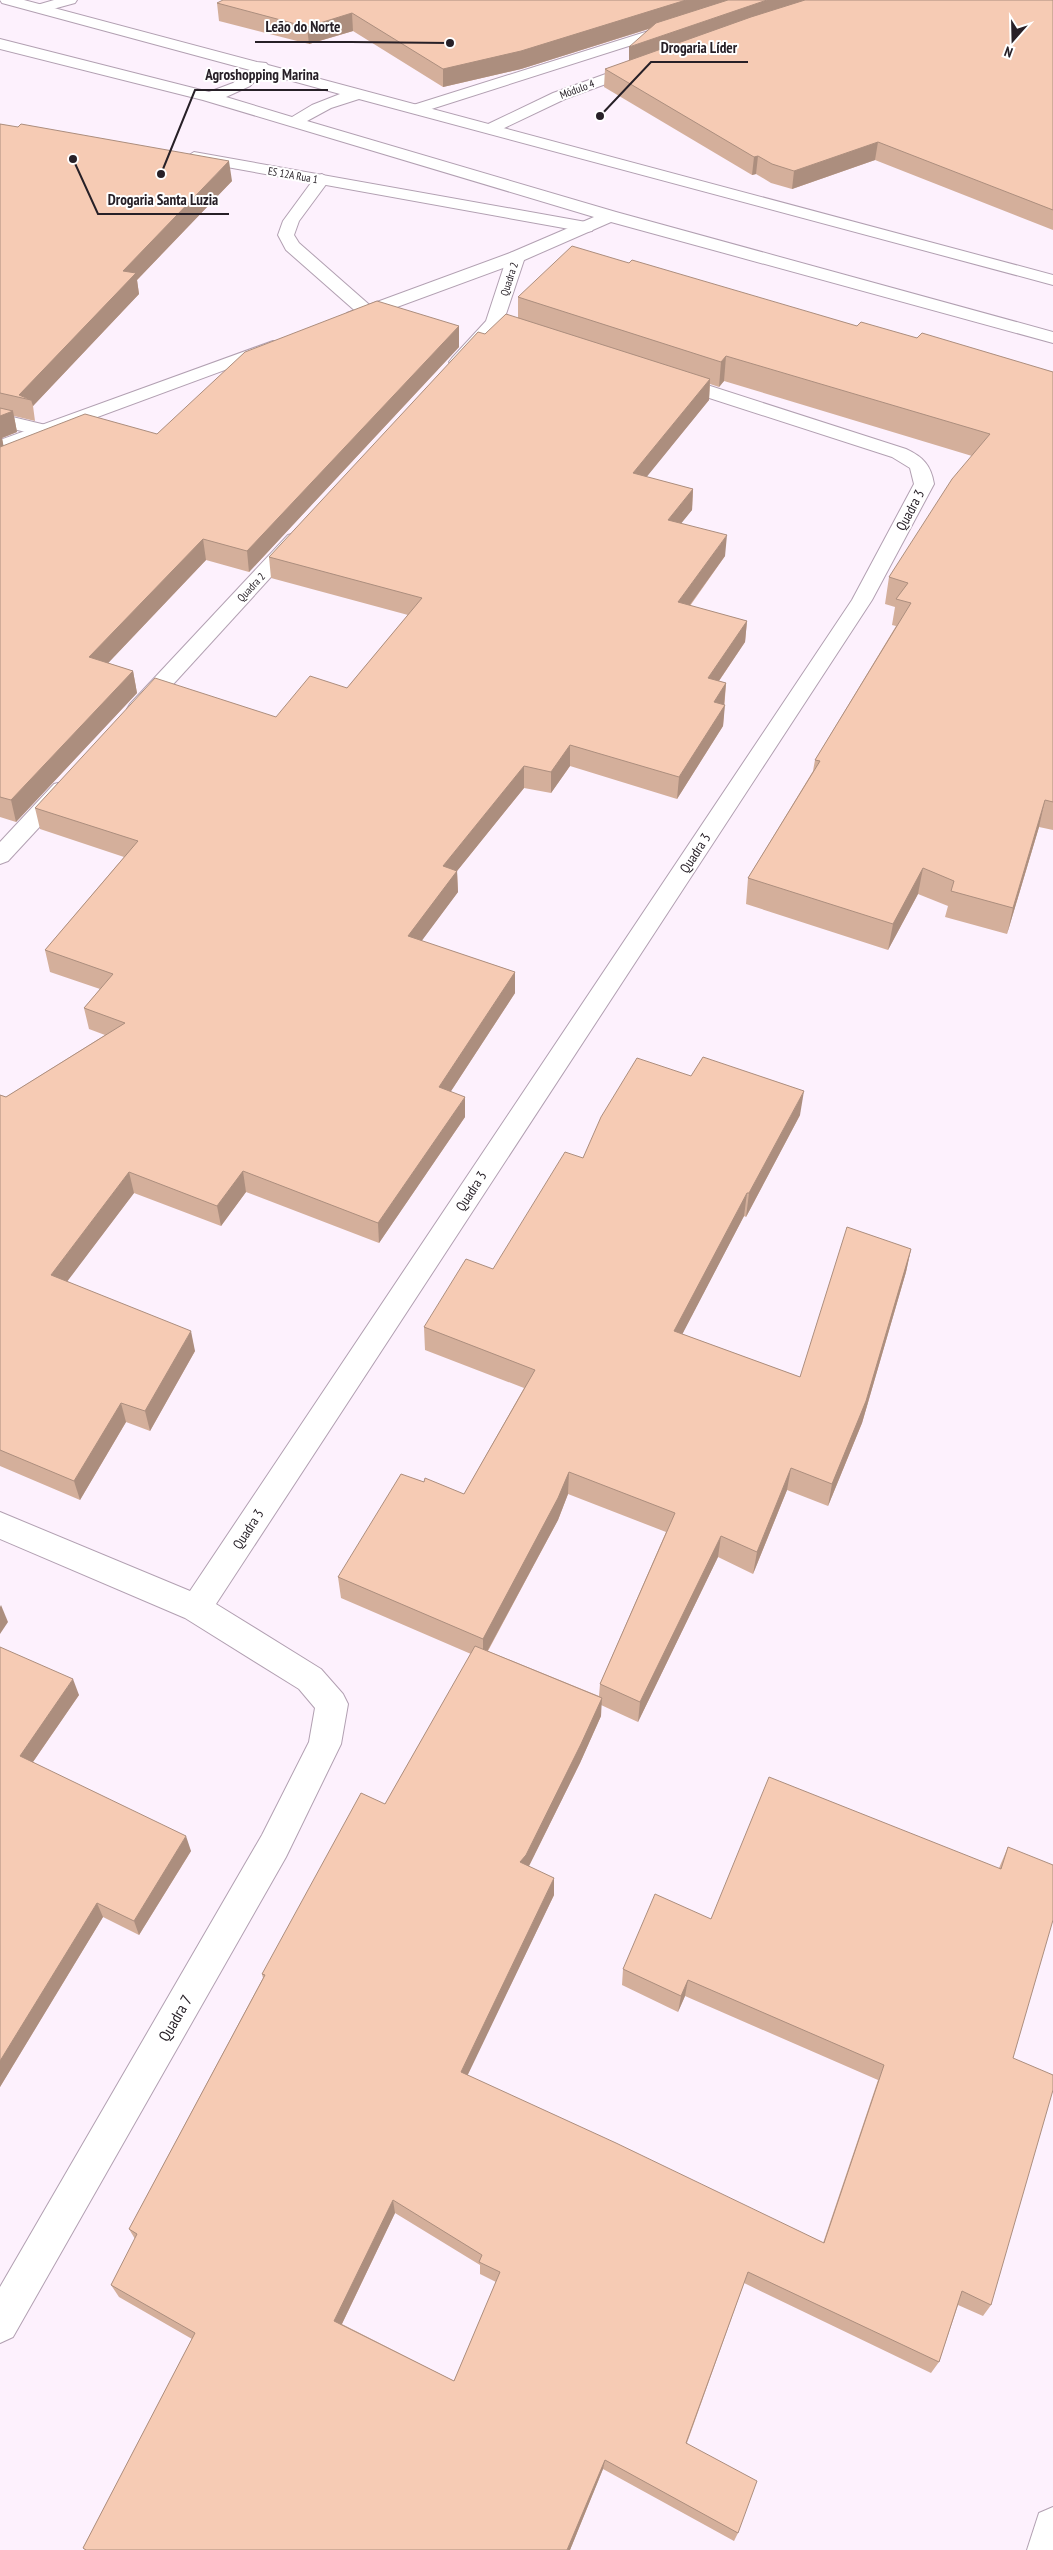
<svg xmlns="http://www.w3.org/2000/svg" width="1053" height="2550" font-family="'PT Sans Narrow',sans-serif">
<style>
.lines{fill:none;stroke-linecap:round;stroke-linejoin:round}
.lane-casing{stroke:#b2a0b2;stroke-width:2}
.street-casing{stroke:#b2a0b2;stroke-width:2}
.secondary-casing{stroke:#b2a0b2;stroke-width:2}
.lane{fill:#fff;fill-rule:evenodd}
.street{fill:#fff;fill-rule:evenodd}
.secondary{fill:#fff;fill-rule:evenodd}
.wall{fill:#d4af9b;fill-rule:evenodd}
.shaded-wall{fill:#ac8e7e}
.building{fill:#f6cbb4;stroke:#ac8e7e;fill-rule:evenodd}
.labels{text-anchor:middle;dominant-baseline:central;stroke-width:4;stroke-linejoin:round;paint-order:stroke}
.far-street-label{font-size:11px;fill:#272027;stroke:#fff}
.street-label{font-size:14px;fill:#272027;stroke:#fff}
.near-street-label{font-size:16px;fill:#272027;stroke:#fff}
.leader{fill:none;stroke:#272027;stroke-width:2}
.callout-dot{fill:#272027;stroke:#fff;stroke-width:2}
.callout-label{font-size:15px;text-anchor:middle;font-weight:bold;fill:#272027;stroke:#fff;stroke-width:4;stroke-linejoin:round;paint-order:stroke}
</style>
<rect width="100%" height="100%" fill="#fdf1fd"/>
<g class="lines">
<!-- lane casing -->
<g class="lane-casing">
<path id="lane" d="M322,174L330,179L299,221L294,235L299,243L373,308L376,312L373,316H361L286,250L278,235L283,221L316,176Z"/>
</g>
<!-- street casing -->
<g class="street-casing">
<g id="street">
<path d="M54,0H77L75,3L42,12L35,8L37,5Z"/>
<path d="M674,23L681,27L679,30L422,112L416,114L408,109L410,106Z"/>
<path d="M639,62L644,64L647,67L644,70L565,99L496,132L490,134L482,129L484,126L553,93Z"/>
<path d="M194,152L586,222L592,223L594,227L592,231L586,232L188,160L186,157Z"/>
<path d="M516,252L522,253L525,257L503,323L464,366H452L449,362L452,358L486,321L507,257L510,253Z"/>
<path d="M673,374L906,449C923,457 931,465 934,484L872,600L216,1604L321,1669L343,1694L348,1704L341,1744L286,1857L13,2337L0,2343V2287L262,1835L309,1742L315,1708L299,1689L185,1618L0,1539V1512L190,1591L852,600L914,484L910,468L892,457L666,384L664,380L666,376Z"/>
<path d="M0,414L50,426L52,430L50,434L43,436L0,426Z"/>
<path d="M295,533L302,535L305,539L302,543L146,714L138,716L130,714L127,709L130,704L288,535Z"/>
<path d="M62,782L70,784L73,789L70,794L8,861L0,864V842L54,784Z"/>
<path d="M1053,2507V2550H1027L1039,2513Z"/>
</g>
</g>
<!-- secondary casing -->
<g class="secondary-casing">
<g id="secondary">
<path d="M0,0H24L257,62L266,63L268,65L1053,275V285L359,99L331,108L307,121L616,212L1053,332V343L611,222L522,261L359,321H347L344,317L347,313L510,253L594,217L203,100L0,49V39L209,92L233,83L250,70L2,3ZM263,73L340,94L312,105L292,117L226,97L250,86Z"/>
<path d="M273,341L279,342L282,346L279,350L0,453V440Z"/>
</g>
</g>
<!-- lane -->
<use href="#lane" class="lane"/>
<!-- street -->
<use href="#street" class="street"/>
<!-- secondary -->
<use href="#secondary" class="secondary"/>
</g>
<!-- wall -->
<g class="wall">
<path d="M1053,0V230L875,160L792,189L771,183L756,174L752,175L604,87L605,69L629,61L649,29L521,69L443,87L353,31L309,44L219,21L217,3Z"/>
<path d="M0,124L232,181L137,280L139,294L33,406L35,421L14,416L17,432L2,438L3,446L157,434L459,326V347L249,572L206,560L108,663L133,671L137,693L16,822L0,817Z"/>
<path d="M629,263L857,326L917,338L1053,372V830L1039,827L1007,934L945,917L948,906L918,894L888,950L746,904L748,878L813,771L815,760L896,626L892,625L895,607L885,604L889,577L972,456L724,381L719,387L710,384L709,400L646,477L693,489L692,510L681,523L725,556L690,606L747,621L745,642L719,681L726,683L723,726L677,799L570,766L551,793L524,788L457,871L458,892L421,941L515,972V993L451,1091L465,1117L379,1243L246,1192L221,1226L134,1193L67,1281L195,1351L150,1431L126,1422L80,1500L0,1466V1095L6,1097L105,1035L89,1029L84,1008L100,989L50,972L45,950L124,857L40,829L35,808L276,717L347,688L408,615L271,578L269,557L485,334L518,318V297Z"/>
<path d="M800,1115L746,1217L744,1216L682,1334L800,1377L911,1249L906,1272L862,1423L828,1506L787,1490L753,1574L718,1557L638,1722L601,1705V1716L580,1763L529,1866L554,1895L467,2075L823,2243L878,2080L685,1996L678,2012L622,1985L623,1969L711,1919L999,1868L1008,1847L1013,2058L991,2305L983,2316L958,2305L939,2362L931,2373L744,2283L687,2443L738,2533L734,2541L603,2469L570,2550H85L83,2548L192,2339L119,2297L111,2285L135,2239L129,2229L263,1978L262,1974L385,1804L471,1654L341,1598L338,1577L424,1482L464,1494L524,1388L425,1350L424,1327L493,1269L583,1158ZM568,1494L666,1532L600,1684L599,1696L488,1651L558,1520ZM395,2213L480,2265V2274L496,2282L454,2381L342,2324Z"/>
<path d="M0,1647L79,1695L33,1762L191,1851L139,1935L103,1917L0,2087Z"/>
</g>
<!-- shaded-wall -->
<g class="shaded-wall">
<path d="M686,0H740L521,69L443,87V69Z"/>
<path d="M767,0H816L629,64V47Z"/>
<path d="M352,13L353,31L309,44L307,27Z"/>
<path d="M878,142L875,160L792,189L794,171Z"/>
<path d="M758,156L756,174L752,175L754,157Z"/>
<path d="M229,161L232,181L137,280L139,294L33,406L31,400L19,395L123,271Z"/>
<path d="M459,326V347L249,572L247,551Z"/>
<path d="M726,356L724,381L719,387L721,362Z"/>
<path d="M710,379L709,400L632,495L633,473Z"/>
<path d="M13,411L17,432L2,438L5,453L0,458V416Z"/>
<path d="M693,489L692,510L667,541L668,520Z"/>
<path d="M727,535L725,556L676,624L678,602Z"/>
<path d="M203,539L206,560L93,679L89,657Z"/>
<path d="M747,621L745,642L706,700L708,678Z"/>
<path d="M133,671L137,693L16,822L11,800Z"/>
<path d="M726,683L724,705L714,702Z"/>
<path d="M725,705L723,726L677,799L679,777Z"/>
<path d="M570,745V766L551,793V772Z"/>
<path d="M524,766V788L457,871L458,892L409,958L408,936L443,866Z"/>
<path d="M1045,800L1039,827L1007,934L1013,908Z"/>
<path d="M923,868L918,894L888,950L893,924Z"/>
<path d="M515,972V993L440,1108L439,1087Z"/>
<path d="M804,1091L800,1115L746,1217L749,1193Z"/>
<path d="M465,1097V1117L379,1243L378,1223Z"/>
<path d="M243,1171L246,1192L221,1226L217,1206Z"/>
<path d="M129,1172L134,1193L57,1295L51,1275Z"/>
<path d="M747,1193L744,1216L672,1354L674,1331Z"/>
<path d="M911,1249L906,1272L862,1423L828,1506L832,1484Z"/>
<path d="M191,1331L195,1351L150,1431L145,1411Z"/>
<path d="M121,1403L126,1422L80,1500L74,1481Z"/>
<path d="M791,1468L787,1490L753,1574L757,1552Z"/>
<path d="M569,1472L568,1494L558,1520L483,1659V1639Z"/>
<path d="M721,1536L718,1557L638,1722L640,1702Z"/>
<path d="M1,1605L8,1622L0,1634V1607Z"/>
<path d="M73,1679L79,1695L26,1772L20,1756Z"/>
<path d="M602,1698L601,1716L580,1763L526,1872L520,1862Z"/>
<path d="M186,1836L191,1851L139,1935L134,1921Z"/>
<path d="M554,1878V1895L462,2087L461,2072Z"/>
<path d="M97,1903L103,1917L0,2087V2061Z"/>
<path d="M688,1980L685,1996L678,2012L681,1996Z"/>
<path d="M393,2200L395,2213L338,2332L334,2321Z"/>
<path d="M605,2460L603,2469L570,2550H567Z"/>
</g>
<!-- building -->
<g class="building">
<path d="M223,0H686L521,51L443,69L352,13L307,27L217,3Z"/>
<path d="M728,0H767L629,47L656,23Z"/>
<path d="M805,0H1053V210L878,142L794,171L772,164L758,156L754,157L605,69L751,17Z"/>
<path d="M0,124L18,127L21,124L229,161L123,271L136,273L19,395L31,400L0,393Z"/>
<path d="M572,246L629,263L632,260L857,326L861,322L917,338L922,333L1053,372V802L1045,800L1013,908L951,891L954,881L923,868L893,924L748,878L820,761L815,760L911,603L896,599L908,583L889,577L952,479L990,434L726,356L721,362L518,297Z"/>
<path d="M377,301L459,326L247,551L203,539L89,657L133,671L11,800L0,797V447L85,414L157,434L245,352Z"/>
<path d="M506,314L710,379L633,473L693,489L668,520L727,535L678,602L747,621L708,678L726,683L714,702L725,705L679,777L570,745L551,772L524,766L443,866L457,871L408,936L515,972L439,1087L465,1097L378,1223L243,1171L217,1206L129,1172L51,1275L191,1331L145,1411L121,1403L74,1481L0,1450V1095L6,1097L125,1023L84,1008L113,974L45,950L138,841L35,808L155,678L276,717L310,676L347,688L422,598L269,557L478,332L485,334Z"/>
<path d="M0,408L13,411L0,416Z"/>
<path d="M703,1057L804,1091L749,1193H747L674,1331L800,1377L847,1227L911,1249L866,1401L832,1484L791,1468L757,1552L721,1536L640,1702L600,1684L675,1513L569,1472L558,1498L483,1639L338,1577L401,1474L424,1482L425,1478L464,1494L535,1370L424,1327L466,1259L493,1269L565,1152L583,1158L601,1117L637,1058L691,1076Z"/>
<path d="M475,1646L602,1698L581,1744L526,1855L520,1862L554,1878L461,2072L616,2143L824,2243L884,2065L688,1980L681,1996L623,1969L655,1894L711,1919L769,1777L1001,1869L1008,1847L1053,1865V1920L1013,2058L1053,2075V2090L991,2305L962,2291L939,2362L748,2272L686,2443L757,2481L738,2533L605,2460L567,2550H86L83,2548L195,2333L111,2285L137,2234L129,2229L265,1975L262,1974L361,1793L385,1804ZM393,2200L482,2255L479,2262L500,2272L454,2381L334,2321Z"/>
<path d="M0,1647L73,1679L20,1756L186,1836L134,1921L97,1903L0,2061Z"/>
</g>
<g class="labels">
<!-- far-street labels -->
<g class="far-street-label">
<text transform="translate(577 89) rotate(-20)">Módulo 4</text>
<text transform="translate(293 175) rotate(10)">ES 12A Rua 1</text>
<text transform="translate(509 279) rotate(-72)">Quadra 2</text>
<text transform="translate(251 587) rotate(-47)">Quadra 2</text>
</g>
<!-- street labels -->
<g class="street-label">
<text transform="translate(910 510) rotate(-62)">Quadra 3</text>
<text transform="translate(695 853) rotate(-57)">Quadra 3</text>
<text transform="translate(471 1191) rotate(-57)">Quadra 3</text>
<text transform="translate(248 1529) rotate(-57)">Quadra 3</text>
</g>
<!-- near-street labels -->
<g class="near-street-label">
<text transform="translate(175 2018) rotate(-60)">Quadra 7</text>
</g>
</g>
<!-- callouts -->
<path class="leader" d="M450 43L351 42H255M600 116L651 62H748M161 174L195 90H328M73 159L98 214H229"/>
<g class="callout-dot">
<circle cx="450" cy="43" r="5"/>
<circle cx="600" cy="116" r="5"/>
<circle cx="161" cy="174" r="5"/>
<circle cx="73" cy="159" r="5"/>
</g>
<g class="callout-label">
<text x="303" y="32">Leão do Norte</text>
<text x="699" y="53">Drogaria Líder</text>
<text x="262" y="80">Agroshopping Marina</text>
<text x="163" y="205">Drogaria Santa Luzia</text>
</g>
<!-- north arrow -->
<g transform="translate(1013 40) rotate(200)" stroke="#ffffff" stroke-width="4" paint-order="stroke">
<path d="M0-4L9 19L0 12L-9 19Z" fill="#272027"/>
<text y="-8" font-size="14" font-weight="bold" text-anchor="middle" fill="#272027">N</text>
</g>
</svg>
